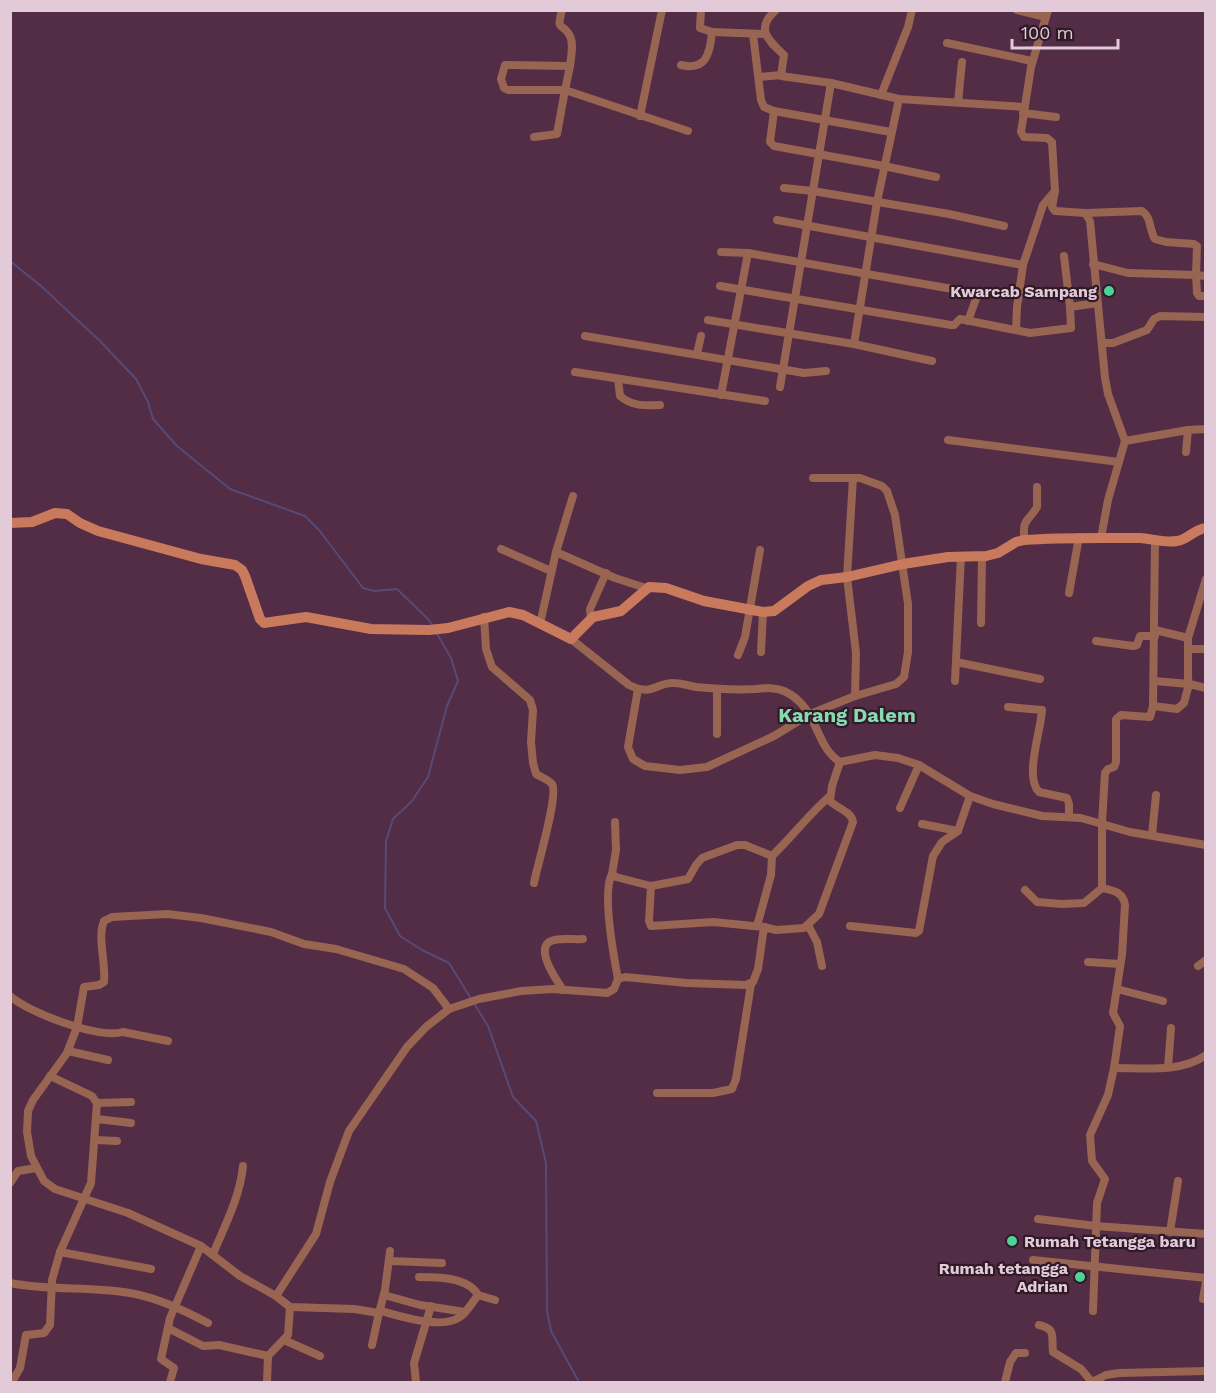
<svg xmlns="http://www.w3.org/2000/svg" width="1216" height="1393" font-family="'Work Sans',sans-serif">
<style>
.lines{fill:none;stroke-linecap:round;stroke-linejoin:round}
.stream{stroke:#574a76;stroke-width:2}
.street{stroke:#976552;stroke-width:8}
.secondary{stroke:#ca7a5c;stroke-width:10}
.poi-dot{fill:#4dd39a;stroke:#2e1b27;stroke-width:2}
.labels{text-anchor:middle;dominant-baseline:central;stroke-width:4.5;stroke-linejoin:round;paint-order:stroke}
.poi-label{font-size:16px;font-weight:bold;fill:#e3cad9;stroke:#2e1b27;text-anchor:end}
.quarter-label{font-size:20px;font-weight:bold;fill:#87dab1;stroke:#2e1b27}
</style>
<rect width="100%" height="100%" fill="#532c45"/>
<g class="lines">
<!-- stream -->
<g class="stream">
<path d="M10,261L41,286L100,341L136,379L148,402L153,419L177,446L230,489L305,516L319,530L363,588L374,591L397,589L428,619L433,626"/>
<path d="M437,634L451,658L458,681L447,706L428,777L412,801L393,819L386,841L385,908L400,936L422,950L449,963L488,1026L513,1097L536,1121L546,1163L547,1311L551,1331L579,1382"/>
</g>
<!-- street -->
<g class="street">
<path d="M562,10C556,33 562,21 570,36C574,44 571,57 570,66"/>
<path d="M776,10C754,29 769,41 784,55L781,76L831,83L899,99L1024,107"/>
<path d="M1017,10L1046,17"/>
<path d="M1048,10L1031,67L1021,132L1024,137L1047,138L1052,142L1055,191L1052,207L1055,211L1085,213L1090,221L1105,378L1108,394L1125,441L1108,500L1101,538"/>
<path d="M712,32L765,34"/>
<path d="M753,34L761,100L764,107L774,111L891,132"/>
<path d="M947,43L1032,61"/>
<path d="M505,65L570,66L565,90H508L504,88L501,79Z"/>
<path d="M681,65C706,71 710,54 712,32L700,28L701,10"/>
<path d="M759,77L781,75"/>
<path d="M881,95L908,27L912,10"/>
<path d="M958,102L962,62"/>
<path d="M774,111L770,142L774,146L884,166L936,177"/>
<path d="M1023,113L1056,117"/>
<path d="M640,116L662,10"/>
<path d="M534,137L557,134L565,90L688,131"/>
<path d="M784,188L813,191L949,214L1004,226"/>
<path d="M1085,213L1142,211C1152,218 1149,230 1155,239L1166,242L1194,244L1197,246L1196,275L1206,276"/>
<path d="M777,220L1023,265"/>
<path d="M721,252L748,253"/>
<path d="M1064,256L1070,307"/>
<path d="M1093,264L1128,273L1196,275L1197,293L1199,296H1206"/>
<path d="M720,286L951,325H954L960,319L1030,333L1071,328L1070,307L1097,303"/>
<path d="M708,320L854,344L932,361"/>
<path d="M1016,330L1017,307L1023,265L1043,205L1055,191"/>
<path d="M585,336L804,373L826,371"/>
<path d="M1102,343H1113L1147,330L1154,319L1160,316L1206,317"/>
<path d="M854,344L877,202L899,99"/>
<path d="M697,354L701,336"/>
<path d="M575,372L765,401"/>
<path d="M618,379L620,396C632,406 644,406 660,405"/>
<path d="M780,387L831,83"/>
<path d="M721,395L748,253L975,293L977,296L968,321"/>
<path d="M1188,430L1206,429"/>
<path d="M948,440L1119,462"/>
<path d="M1125,441L1188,430L1186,452"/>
<path d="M853,478L847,577L856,653L855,696"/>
<path d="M1024,540C1023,516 1027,524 1037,507V487"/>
<path d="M501,549L551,571"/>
<path d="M556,552L615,578L646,588"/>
<path d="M1206,579L1188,638V678L1189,684L1206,688"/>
<path d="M1069,593L1079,537"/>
<path d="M484,617L486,649L492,667L530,700L533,710L531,742L533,763L536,774C541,777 549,780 552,784C559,795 537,866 534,883"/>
<path d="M591,619L590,609L606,573"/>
<path d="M981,623L982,556"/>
<path d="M540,624L556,552L573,496"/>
<path d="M1155,630L1188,638"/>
<path d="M571,639L629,685C653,697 656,682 674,683C681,683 689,686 696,687C716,689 736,690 756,689C766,688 775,687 784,691C819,707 814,746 840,762L875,755L898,758L919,765L970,796L993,804L1042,816L1081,818L1130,832L1206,845"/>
<path d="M1096,641L1133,646L1137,645L1140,636H1155"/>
<path d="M1188,649H1206"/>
<path d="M761,652L763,612"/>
<path d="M738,655L745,637L760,550"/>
<path d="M956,662L1040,679"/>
<path d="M955,681L961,556"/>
<path d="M638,689L628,747L633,759L645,766L680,770L707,767L774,736L810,714L855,696L896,684L904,677L908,652V604L895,515L887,491L882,486L860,478H813"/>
<path d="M717,689V734"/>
<path d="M1153,706L1177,709L1184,703L1189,684L1154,681"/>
<path d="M1008,707L1042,710C1041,731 1024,777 1039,792L1067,798L1069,804V817"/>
<path d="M900,808L919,765"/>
<path d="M615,822L616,850L612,874L616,877L651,886L649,921L651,926L713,922L764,927"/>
<path d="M922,824L958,831"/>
<path d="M1152,835L1156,795"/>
<path d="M772,856C792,837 809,814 830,796"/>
<path d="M612,874C602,892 614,958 618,979"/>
<path d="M651,886L688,879L696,865L702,858L737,845H745L772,856L771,875L757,926"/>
<path d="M1025,890L1037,902L1062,904L1084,903L1102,888V823L1105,773L1108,769L1114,767L1116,762V719L1121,715L1150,717L1153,706L1155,539"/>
<path d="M808,925L817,942L822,966"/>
<path d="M850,926L916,933L919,931L933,856L942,842L958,831L970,796"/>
<path d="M1088,962L1120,964"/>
<path d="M1198,966L1206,960"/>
<path d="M1117,989L1163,1001"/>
<path d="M563,990C557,981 536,951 549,942C557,937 573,940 583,939"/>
<path d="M10,996C29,1013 99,1039 123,1032L168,1041"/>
<path d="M68,1051L108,1060"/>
<path d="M1168,1067L1171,1028"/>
<path d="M1114,1068C1144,1068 1181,1073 1206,1055"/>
<path d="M657,1093H713L732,1089L736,1079L751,984"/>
<path d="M97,1103L131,1102"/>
<path d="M97,1119L131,1123"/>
<path d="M95,1140L117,1141"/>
<path d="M10,1183L18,1171L36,1168"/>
<path d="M1038,1219L1096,1226L1206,1234"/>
<path d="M1170,1232L1178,1181"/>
<path d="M390,1251L385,1290L379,1313L354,1309L290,1307L276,1296L240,1276L201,1246L128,1213L55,1189L44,1181L31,1156L27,1132L28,1111L33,1100L67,1053L77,1027L84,987L99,985L104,982C106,962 97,938 104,921L112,917L167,914L201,918L271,932L304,944L336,949L404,969L433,988L449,1009"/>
<path d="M60,1252L151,1269"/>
<path d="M213,1254C225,1225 240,1197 243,1166"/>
<path d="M1033,1260L1206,1278"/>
<path d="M390,1261L442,1263"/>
<path d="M419,1277C437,1277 468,1277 478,1295"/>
<path d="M10,1283C50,1291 91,1286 130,1293C158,1298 183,1310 208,1323"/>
<path d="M384,1295L420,1305L465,1312"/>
<path d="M276,1296L316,1234L330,1182L349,1131L407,1047L426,1027L449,1009L479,999L521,991L553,989L607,993L614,989L618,979L625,977L687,983L746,985L753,982L758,969L764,927L776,930L804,928L819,914L853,822C851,811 838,809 830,801L832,786L840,762"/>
<path d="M1203,1299L1206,1282"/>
<path d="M381,1311C400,1316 441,1330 460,1317C467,1312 472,1303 478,1295L495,1300"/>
<path d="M1093,1311L1097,1203L1105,1179L1092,1161L1090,1135L1108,1095L1114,1068L1120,1026L1113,1013L1122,955L1125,905C1123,892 1114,891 1102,888"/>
<path d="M1039,1325C1057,1329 1051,1337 1053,1352L1081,1369L1092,1382"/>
<path d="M168,1328L203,1346L219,1345L268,1356"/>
<path d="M284,1340L320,1356"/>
<path d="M372,1345L379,1313"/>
<path d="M12,1382L20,1368L26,1335L44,1333L50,1325L52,1280L60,1252L91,1183L97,1103L92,1096L50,1076"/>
<path d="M170,1382L174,1368L161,1359L170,1318L201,1246"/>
<path d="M267,1382L268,1356L288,1335L290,1307"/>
<path d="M416,1382L414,1363L431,1306"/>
<path d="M1005,1382L1010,1362L1016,1353H1025"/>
<path d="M1092,1382L1106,1375L1119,1373L1206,1371"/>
</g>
<!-- secondary -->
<path class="secondary" d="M10,523L32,522L55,513L67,514L80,523L98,531L201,559L235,565L242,570L245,576L260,619L264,623L306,617L371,629L429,630L448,628L509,612L523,615L571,639L593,617L621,611L649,587L666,588L704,601L763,612L774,611L808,586L821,580L847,577L903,564L948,557L986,556L998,553L1016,542L1024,540C1063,537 1101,538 1140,538C1152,539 1165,543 1177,541C1188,540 1194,529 1206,528"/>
</g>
<!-- markers -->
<g class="poi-dot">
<circle cx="1109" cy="291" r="6"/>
<circle cx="1012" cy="1241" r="6"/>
<circle cx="1080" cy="1277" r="6"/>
</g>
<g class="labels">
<!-- poi labels -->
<g class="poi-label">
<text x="1097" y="291">Kwarcab Sampang</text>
<text x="1024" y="1241" text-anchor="start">Rumah Tetangga baru</text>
<text x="1068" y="1268">Rumah tetangga<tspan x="1068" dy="18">Adrian</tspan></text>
</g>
<!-- quarter labels -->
<g class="quarter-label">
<text x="847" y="715">Karang Dalem</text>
</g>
</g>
<!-- border -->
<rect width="1216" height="1393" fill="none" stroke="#e3cad9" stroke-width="24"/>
<!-- scale -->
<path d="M1012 39v9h106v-9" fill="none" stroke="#e3cad9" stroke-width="3"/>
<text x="1021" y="39" font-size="18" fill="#e3cad9" stroke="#2e1b27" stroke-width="4.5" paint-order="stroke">100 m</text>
</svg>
